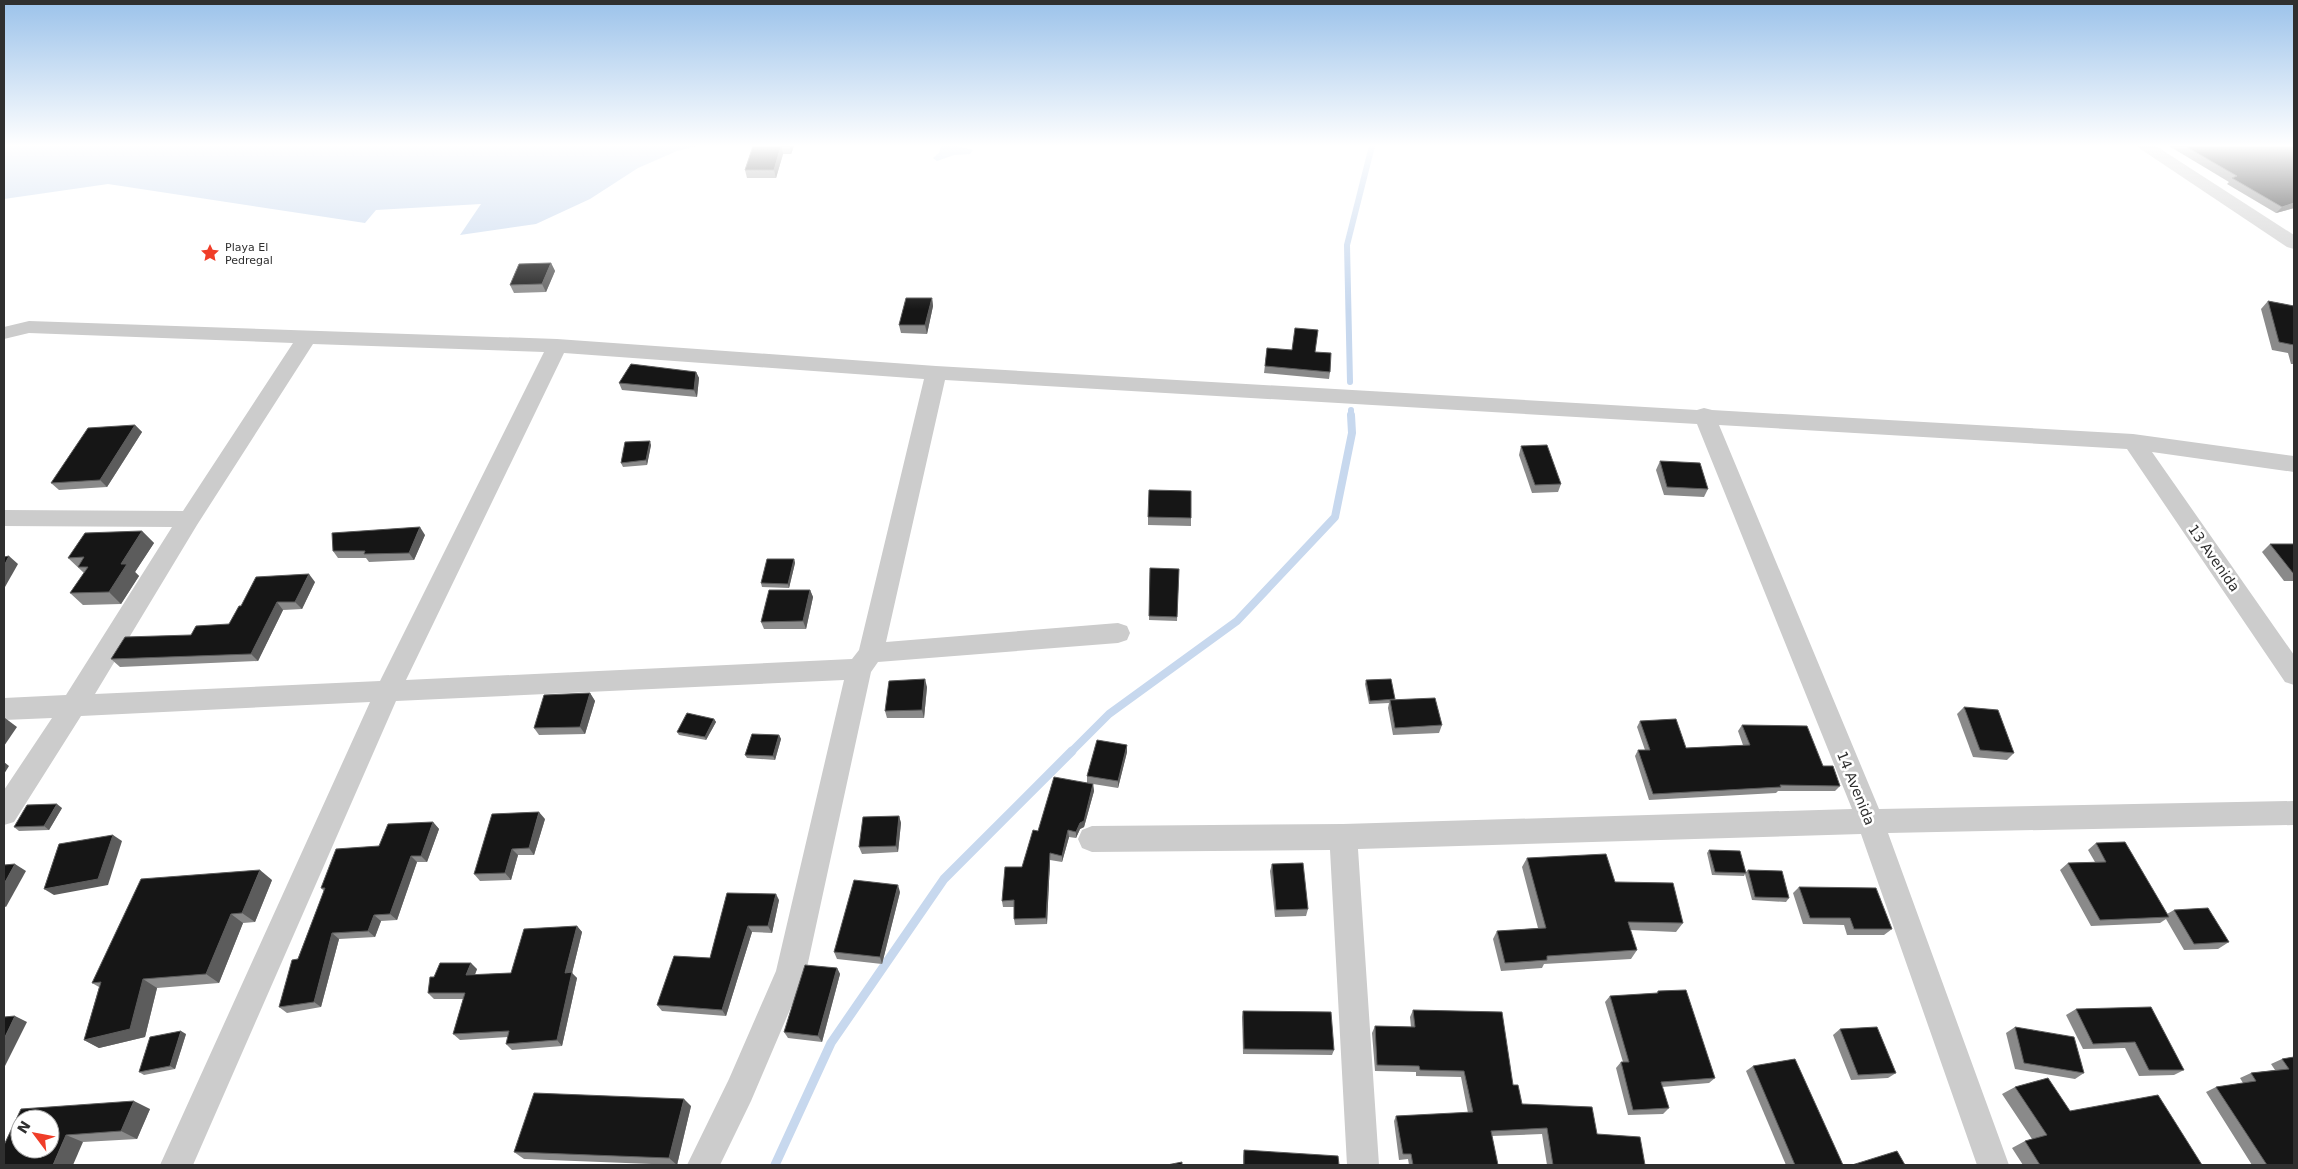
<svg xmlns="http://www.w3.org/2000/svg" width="2298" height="1169" font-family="'DejaVu Sans',sans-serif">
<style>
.water{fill:#c7d8ee}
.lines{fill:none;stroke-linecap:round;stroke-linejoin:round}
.stream-far2{stroke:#c7d8ee;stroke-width:6}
.stream-far1{stroke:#c7d8ee;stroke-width:8}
.stream{stroke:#c7d8ee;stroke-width:9}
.minor{fill:#ccc;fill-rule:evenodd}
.wall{fill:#8a8a8a}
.shaded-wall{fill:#5c5c5c}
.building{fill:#161616;stroke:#5c5c5c;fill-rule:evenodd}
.labels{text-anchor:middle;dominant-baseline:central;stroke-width:5;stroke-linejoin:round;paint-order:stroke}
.far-poi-label{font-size:11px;fill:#2f2f2f;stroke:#fff;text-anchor:start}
.street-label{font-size:14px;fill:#2f2f2f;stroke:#fff}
</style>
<rect width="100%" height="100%" fill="#fff"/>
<!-- water -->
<g class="water">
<path d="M4,146H698L677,151L638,168L590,199L536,224L460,235L481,204L376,210L365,223L108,184L4,199Z"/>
<path d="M941,146H958L973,150L970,154L954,155L937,161L933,158L939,153Z"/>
</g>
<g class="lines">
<!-- stream-far2 -->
<g class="stream-far2">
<path d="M1350,382L1347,245L1372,146"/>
<path d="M1351,410V416"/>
</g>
<!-- stream-far1 -->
<path class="stream-far1" d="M1071,752L1109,714L1237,621L1335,517L1352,433L1351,415"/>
<!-- stream -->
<path class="stream" d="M775,1165L831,1043L944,879L1072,751"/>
<!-- minor -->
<g class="minor">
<path d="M2136,146H2156L2294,235V249L2287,247Z"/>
<path d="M29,321L557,339L936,366L1697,410L1704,408L1712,410L2133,434L2294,456V472L2152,452L2294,655V685L2285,682L2127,449L1719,425L1879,809L2294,801V825L1888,833L2009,1165H1977L1861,834L1358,849L1379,1165H1347L1330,850L1092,852L1082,848L1078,839L1082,830L1092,826L1343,824L1852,809L1697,424L945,380L886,642L1118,623L1127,626L1130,633L1127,640L1118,643L878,662L871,672L806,972L751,1101L720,1165H687L729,1079L776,971L844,680L396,701L193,1165H160L370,702L81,716L14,822L4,825V790L52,718L4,720V698L66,695L172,527L4,526V510L183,511L293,343L29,333L4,339V327ZM313,344L544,352L380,681L95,694L197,525ZM564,353L924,379L859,650L852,659L406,680Z"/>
</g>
</g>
<!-- wall -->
<g class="wall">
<path d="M753,146H794L791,154H783L776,178H747L745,170Z"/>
<path d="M2169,146H2294V208L2276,213L2227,184L2229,182Z"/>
<path d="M551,263L555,271L546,292L514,293L510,285Z"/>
<path d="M932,298L933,306L927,334L901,333L899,325Z"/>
<path d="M2268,301L2294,306V364H2291L2288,353L2272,350L2261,309Z"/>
<path d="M1267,348L1330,372L1329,379L1264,373Z"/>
<path d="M696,372L699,378L697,397L622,390L619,383Z"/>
<path d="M135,425L142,432L107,487L59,490L51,483Z"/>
<path d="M651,445L647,465L623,467L621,463Z"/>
<path d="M1521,446L1561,484L1558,492L1532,493L1519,455Z"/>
<path d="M1660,461L1708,489L1704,497L1664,495L1656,470Z"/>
<path d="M1191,491V526L1148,525V517Z"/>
<path d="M142,531L154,543L135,572L139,576L121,604L83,605L70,593L84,573L68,558Z"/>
<path d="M425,535L414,560L369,562L366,558H338L333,551Z"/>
<path d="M2270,544H2294V581H2284L2262,552Z"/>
<path d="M794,559L795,563L789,588L762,587L761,583Z"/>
<path d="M1150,568L1179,569L1177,621L1149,620Z"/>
<path d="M315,582L302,609L283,610L258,661L120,667L111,659L229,624L241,606Z"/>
<path d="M810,590L813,597L806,629H764L761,622Z"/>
<path d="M1366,680L1395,699L1394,700L1442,725L1439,733L1393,735L1388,708L1389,703L1369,704L1365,684Z"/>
<path d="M927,687L924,718H887L885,711Z"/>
<path d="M590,693L595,701L585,734L539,735L534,728Z"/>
<path d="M1964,707L2014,753L2007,760L1973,757L1957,714Z"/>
<path d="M714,719L716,722L706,740L679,735L677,732Z"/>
<path d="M1640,721L1686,748L1743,745L1738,731L1742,725L1823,766L1840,786L1835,791H1778L1776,793L1649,800L1635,756L1638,750H1645L1637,727Z"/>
<path d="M779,735L781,739L775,760L747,758L745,755Z"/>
<path d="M1127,745V752L1118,788L1087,783V776Z"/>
<path d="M1093,784L1094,791L1084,827L1080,829L1076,838L1069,837L1062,862L1050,860L1047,924L1015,925L1014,919V907H1003L1002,901L1022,867L1038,831Z"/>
<path d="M62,808L49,830L19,831L14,827Z"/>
<path d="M899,816L901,823L898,852L862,854L859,847Z"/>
<path d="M545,819L534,855H518L511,880L480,881L474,874Z"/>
<path d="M433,822L439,829L427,862H417L397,920L381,921L375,937L339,939L321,1007L287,1013L279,1007L324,891L321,888L379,846Z"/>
<path d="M2096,843L2167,914L2174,910L2229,942L2218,949L2184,950L2166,919L2160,923L2091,926L2060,870L2068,863L2095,862L2088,850Z"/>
<path d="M1709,850L1746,872L1748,870L1789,898L1786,902L1752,900L1745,874L1744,876L1712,875L1707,853Z"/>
<path d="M1527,858L1615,882L1683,923L1676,932L1630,930L1637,950L1631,959L1544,964L1542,968L1501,971L1493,939L1497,931L1538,928L1522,867Z"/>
<path d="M1272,864L1308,909L1306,916L1275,917L1270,871Z"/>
<path d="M272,880L255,922L243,923L219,983L157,988L145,1037L99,1048L84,1040L99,987L92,983Z"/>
<path d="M1799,887L1892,929L1884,935H1847L1844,925L1803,924L1793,893Z"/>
<path d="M900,892L882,964L837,959L834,952Z"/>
<path d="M727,893L779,900L772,933L752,932L726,1016L662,1011L657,1005L710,958Z"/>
<path d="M577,926L582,932L572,973L577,978L562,1046L512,1050L506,1044L508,1037L460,1040L453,1034L463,999H434L428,993L434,977L477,969L475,975L511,973Z"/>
<path d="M837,968L840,974L822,1042L788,1038L784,1032Z"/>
<path d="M1658,991L1715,1078L1709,1083L1662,1087L1669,1108L1663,1114L1628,1115L1616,1068L1621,1062H1623L1605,1002L1610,996L1656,994Z"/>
<path d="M2076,1009L2184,1070L2174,1075L2139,1076L2125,1048L2083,1049L2066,1015Z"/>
<path d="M1413,1010L1513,1085L1522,1104L1597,1134L1645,1165H1547L1542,1134L1492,1136L1498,1165H1409L1408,1159L1399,1160L1394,1121L1396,1116L1468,1113L1461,1077L1416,1076V1072L1375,1071L1372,1033L1375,1026L1411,1027L1410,1017Z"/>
<path d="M1243,1011L1334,1050L1332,1055L1243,1054L1242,1017Z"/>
<path d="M2015,1027L2084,1073L2075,1079L2015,1069L2006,1033Z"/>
<path d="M1840,1029L1896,1073L1888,1078L1851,1080L1833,1035Z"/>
<path d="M186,1034L175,1069L144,1075L139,1072Z"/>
<path d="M2294,1057V1165H2252L2206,1092L2216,1087L2243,1083L2240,1078L2251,1073L2275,1070L2271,1064L2282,1059Z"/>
<path d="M1753,1066L1843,1165H1786L1746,1071Z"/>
<path d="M2015,1087L2070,1111L2202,1165H2023L2012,1148L2025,1141L2032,1139L2002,1094Z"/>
<path d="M691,1106L677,1165L524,1159L514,1152Z"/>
<path d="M150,1109L137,1139L83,1142L4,1145Z"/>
<path d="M1244,1150L1339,1165H1243V1156Z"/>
</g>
<!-- shaded-wall -->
<g class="shaded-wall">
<path d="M781,146L783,154L776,178L774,170Z"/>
<path d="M790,146H794L791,154Z"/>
<path d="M2294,203V208L2276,213L2282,207Z"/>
<path d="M551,263L555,271L546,292L542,284Z"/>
<path d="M932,298L933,306L927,334L925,325Z"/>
<path d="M696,372L699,378L697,397L694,390Z"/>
<path d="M135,425L142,432L107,487L100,480Z"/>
<path d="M650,441L651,445L647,465L646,460Z"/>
<path d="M420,527L425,535L414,560L409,553Z"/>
<path d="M142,531L154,543L135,572L139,576L121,604L109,592L121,564Z"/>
<path d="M9,556L18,564L5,587L4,586V566Z"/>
<path d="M794,559L795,563L789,588L788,584Z"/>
<path d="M309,574L315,582L302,609L295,602Z"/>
<path d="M810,590L813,597L806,629L803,621Z"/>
<path d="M277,602L283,610L258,661L251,654Z"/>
<path d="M925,679L927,687L924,718L922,710Z"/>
<path d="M590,693L595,701L585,734L580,727Z"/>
<path d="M5,718L17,727L4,746V720Z"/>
<path d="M714,719L716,722L706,740L705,737Z"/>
<path d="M779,735L781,739L775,760L773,756Z"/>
<path d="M1127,745V752L1118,788V781Z"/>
<path d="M4,762L9,766L4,774Z"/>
<path d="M1093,784L1094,791L1084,827L1080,829L1076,838V832Z"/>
<path d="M57,804L62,808L49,830L44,826Z"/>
<path d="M539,812L545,819L534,855L529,848Z"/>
<path d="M899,816L901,823L898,852L896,846Z"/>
<path d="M433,822L439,829L427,862L421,856Z"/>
<path d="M1068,830L1069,837L1062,862V856Z"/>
<path d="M113,835L122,841L108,885L54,895L44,889Z"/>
<path d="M512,849L518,855L511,880L505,873Z"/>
<path d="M1050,853V860L1047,924L1046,918Z"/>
<path d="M411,856L417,862L397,920L390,914Z"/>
<path d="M15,864L26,871L6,907L4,906V884Z"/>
<path d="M260,870L272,880L255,922L242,913Z"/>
<path d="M898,885L900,892L882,964L880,957Z"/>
<path d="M776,894L779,900L772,933L768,926Z"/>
<path d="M231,914L243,923L219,983L206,974Z"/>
<path d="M374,915L381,921L375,937L368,931Z"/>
<path d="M577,926L582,932L572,973L577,978L562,1046L557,1040L565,973Z"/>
<path d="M748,926L752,932L726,1016L722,1010Z"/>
<path d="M332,933L339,939L321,1007L314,1002Z"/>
<path d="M471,963L477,969L472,981L466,975Z"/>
<path d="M837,968L840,974L822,1042L818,1036Z"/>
<path d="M143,979L157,988L145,1037L99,1048L84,1040Z"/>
<path d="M15,1016L27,1022L4,1068V1039Z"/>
<path d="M181,1031L186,1034L175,1069L170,1066Z"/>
<path d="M684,1099L691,1106L677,1165L669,1158Z"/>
<path d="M134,1101L150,1109L137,1139L121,1131Z"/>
<path d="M66,1135L83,1142L73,1165H53Z"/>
</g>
<!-- building -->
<g class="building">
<path d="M753,146H783H781L774,170H745Z"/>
<path d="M2185,146H2294V203L2282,207L2232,178L2237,176Z"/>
<path d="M551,263L542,284L510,285L519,264Z"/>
<path d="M906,298H932L925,325H899Z"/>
<path d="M2268,301L2294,306V345L2279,342Z"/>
<path d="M1295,328L1318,330L1315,352L1331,353L1330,372L1265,366L1267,348L1292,350Z"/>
<path d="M631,364L696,372L694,390L619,383Z"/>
<path d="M135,425L100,480L51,483L88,428Z"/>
<path d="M650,441L646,460L621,463L625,442Z"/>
<path d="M1547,445L1561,484L1535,485L1521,446Z"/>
<path d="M1660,461L1700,463L1708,489L1667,487Z"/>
<path d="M1149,490L1191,491V518L1148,517Z"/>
<path d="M420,527L409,553L364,554L365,551H333L332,533Z"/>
<path d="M142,531L121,564H127L109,592L70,593L88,567H78L84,557L68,558L85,533Z"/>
<path d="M2270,544H2294V573H2293Z"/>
<path d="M9,556L4,566V557Z"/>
<path d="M767,559H794L788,584L761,583Z"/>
<path d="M1150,568L1179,569L1177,617L1149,616Z"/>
<path d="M309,574L295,602H277L251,654L111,659L125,637L191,635L196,626L229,624L239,606H241L256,577Z"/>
<path d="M769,590H810L803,621L761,622Z"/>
<path d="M925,679L922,710L885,711L889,681Z"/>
<path d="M1391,679L1395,699L1370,701L1366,680Z"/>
<path d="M590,693L580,727L534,728L544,695Z"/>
<path d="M1435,698L1442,725L1395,728L1390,700Z"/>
<path d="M1964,707L1998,710L2014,753L1980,750Z"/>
<path d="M687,713L714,719L705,737L677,732Z"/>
<path d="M1676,719L1686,748L1750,745L1742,725L1807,726L1823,766H1833L1840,786L1780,785L1781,787L1653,794L1638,750H1650L1640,721Z"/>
<path d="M752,734L779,735L773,756L745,755Z"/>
<path d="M1097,740L1127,745L1118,781L1087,776Z"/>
<path d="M1054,777L1093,784L1084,821L1080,823L1076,832L1068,830L1062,856L1050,853L1046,918L1014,919V900L1002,901L1005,867H1022L1033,830L1038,831Z"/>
<path d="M57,804L44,826L14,827L27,805Z"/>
<path d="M539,812L529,848L512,849L505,873L474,874L492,814Z"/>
<path d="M899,816L896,846L859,847L863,817Z"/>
<path d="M433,822L421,856H411L390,914L374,915L368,931L332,933L314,1002L279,1007L292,960L298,959L325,888H321L336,849L379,846L388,824Z"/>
<path d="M113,835L98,879L44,889L59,844Z"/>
<path d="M2125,842L2169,917L2100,920L2068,863L2106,862L2096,843Z"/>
<path d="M1709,850L1740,851L1746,873L1715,872Z"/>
<path d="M1606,854L1615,882L1673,883L1683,923L1628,922L1637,950L1547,956V960L1505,963L1497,931L1546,928L1527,858Z"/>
<path d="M1303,863L1308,909L1276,910L1272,864Z"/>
<path d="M15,864L4,884V865Z"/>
<path d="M260,870L242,913L231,914L206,974L143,979L130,1029L84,1040L101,982L92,983L141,879Z"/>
<path d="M1748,870L1782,871L1789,898L1755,897Z"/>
<path d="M854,880L898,885L880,957L834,952Z"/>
<path d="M1799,887L1876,888L1892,929H1854L1850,918H1810Z"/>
<path d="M727,893L776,894L768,926H748L722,1010L657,1005L674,956L710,958Z"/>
<path d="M2208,908L2229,942L2194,944L2174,910Z"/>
<path d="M577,926L565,973L572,972L557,1040L506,1044L509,1031L453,1034L465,993H428L430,977H434L440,963H471L466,975L511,973L524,929Z"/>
<path d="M805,965L837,968L818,1036L784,1032Z"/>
<path d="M1686,990L1715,1078L1661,1082L1669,1108L1633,1110L1621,1062H1629L1610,996L1658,993V991Z"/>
<path d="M2151,1007L2184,1070H2149L2135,1042L2093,1044L2076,1009Z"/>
<path d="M1413,1010L1502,1012L1513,1085H1518L1522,1104L1592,1107L1597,1134L1640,1137L1645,1165H1553L1547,1128L1491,1131L1498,1165H1413L1411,1154H1403L1396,1116L1473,1112L1464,1071L1420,1070L1419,1066L1377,1065L1375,1026L1415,1027Z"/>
<path d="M1243,1011L1331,1012L1334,1050L1244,1049Z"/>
<path d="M15,1016L4,1039V1017Z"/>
<path d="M1877,1027L1896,1073L1858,1075L1840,1029Z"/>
<path d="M2015,1027L2074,1037L2084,1073L2024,1063Z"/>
<path d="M181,1031L170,1066L139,1072L150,1037Z"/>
<path d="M2294,1057V1165H2267L2216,1087L2256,1081L2251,1073L2289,1069L2282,1059Z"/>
<path d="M1795,1059L1843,1165H1795L1753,1066Z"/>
<path d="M2048,1078L2070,1111L2158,1095L2202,1165H2040L2025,1141L2047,1135L2015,1087Z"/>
<path d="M534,1093L684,1099L669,1158L514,1152Z"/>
<path d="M134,1101L121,1131L66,1135L53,1165H4V1145L21,1109ZM20,1119H50V1149H20Z"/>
<path d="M1244,1150L1338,1156L1339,1165H1244Z"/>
<path d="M1897,1151L1905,1165H1852Z"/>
<path d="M1182,1162V1165H1167Z"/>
</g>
<!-- sky -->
<linearGradient id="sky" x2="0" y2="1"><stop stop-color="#9bc2ea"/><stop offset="0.47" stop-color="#fff"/><stop offset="1" stop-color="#fff" stop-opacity="0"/></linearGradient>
<rect width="2298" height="310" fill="url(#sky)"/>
<!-- icons -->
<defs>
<g id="sight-bare" transform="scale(1.5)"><path d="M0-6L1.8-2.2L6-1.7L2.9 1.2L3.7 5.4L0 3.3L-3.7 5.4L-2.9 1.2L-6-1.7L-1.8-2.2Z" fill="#f03d28" stroke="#fff" stroke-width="2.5" paint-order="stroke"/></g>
</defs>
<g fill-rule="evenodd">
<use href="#sight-bare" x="210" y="253"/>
</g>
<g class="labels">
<!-- far-poi labels -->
<g class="far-poi-label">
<text x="225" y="247">Playa El<tspan x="225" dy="13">Pedregal</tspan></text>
</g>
<!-- street labels -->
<g class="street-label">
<text transform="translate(2214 558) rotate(55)">13 Avenida</text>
<text transform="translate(1856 788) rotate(68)">14 Avenida</text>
</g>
</g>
<!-- border -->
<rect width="2298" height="1169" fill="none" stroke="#2f2f2f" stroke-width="10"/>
<!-- north arrow -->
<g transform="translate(35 1134) rotate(302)"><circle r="24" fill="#ffffff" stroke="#acacac"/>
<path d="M0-4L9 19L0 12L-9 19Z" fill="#f03d28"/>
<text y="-8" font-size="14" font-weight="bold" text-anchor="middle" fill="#2f2f2f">N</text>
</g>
</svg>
